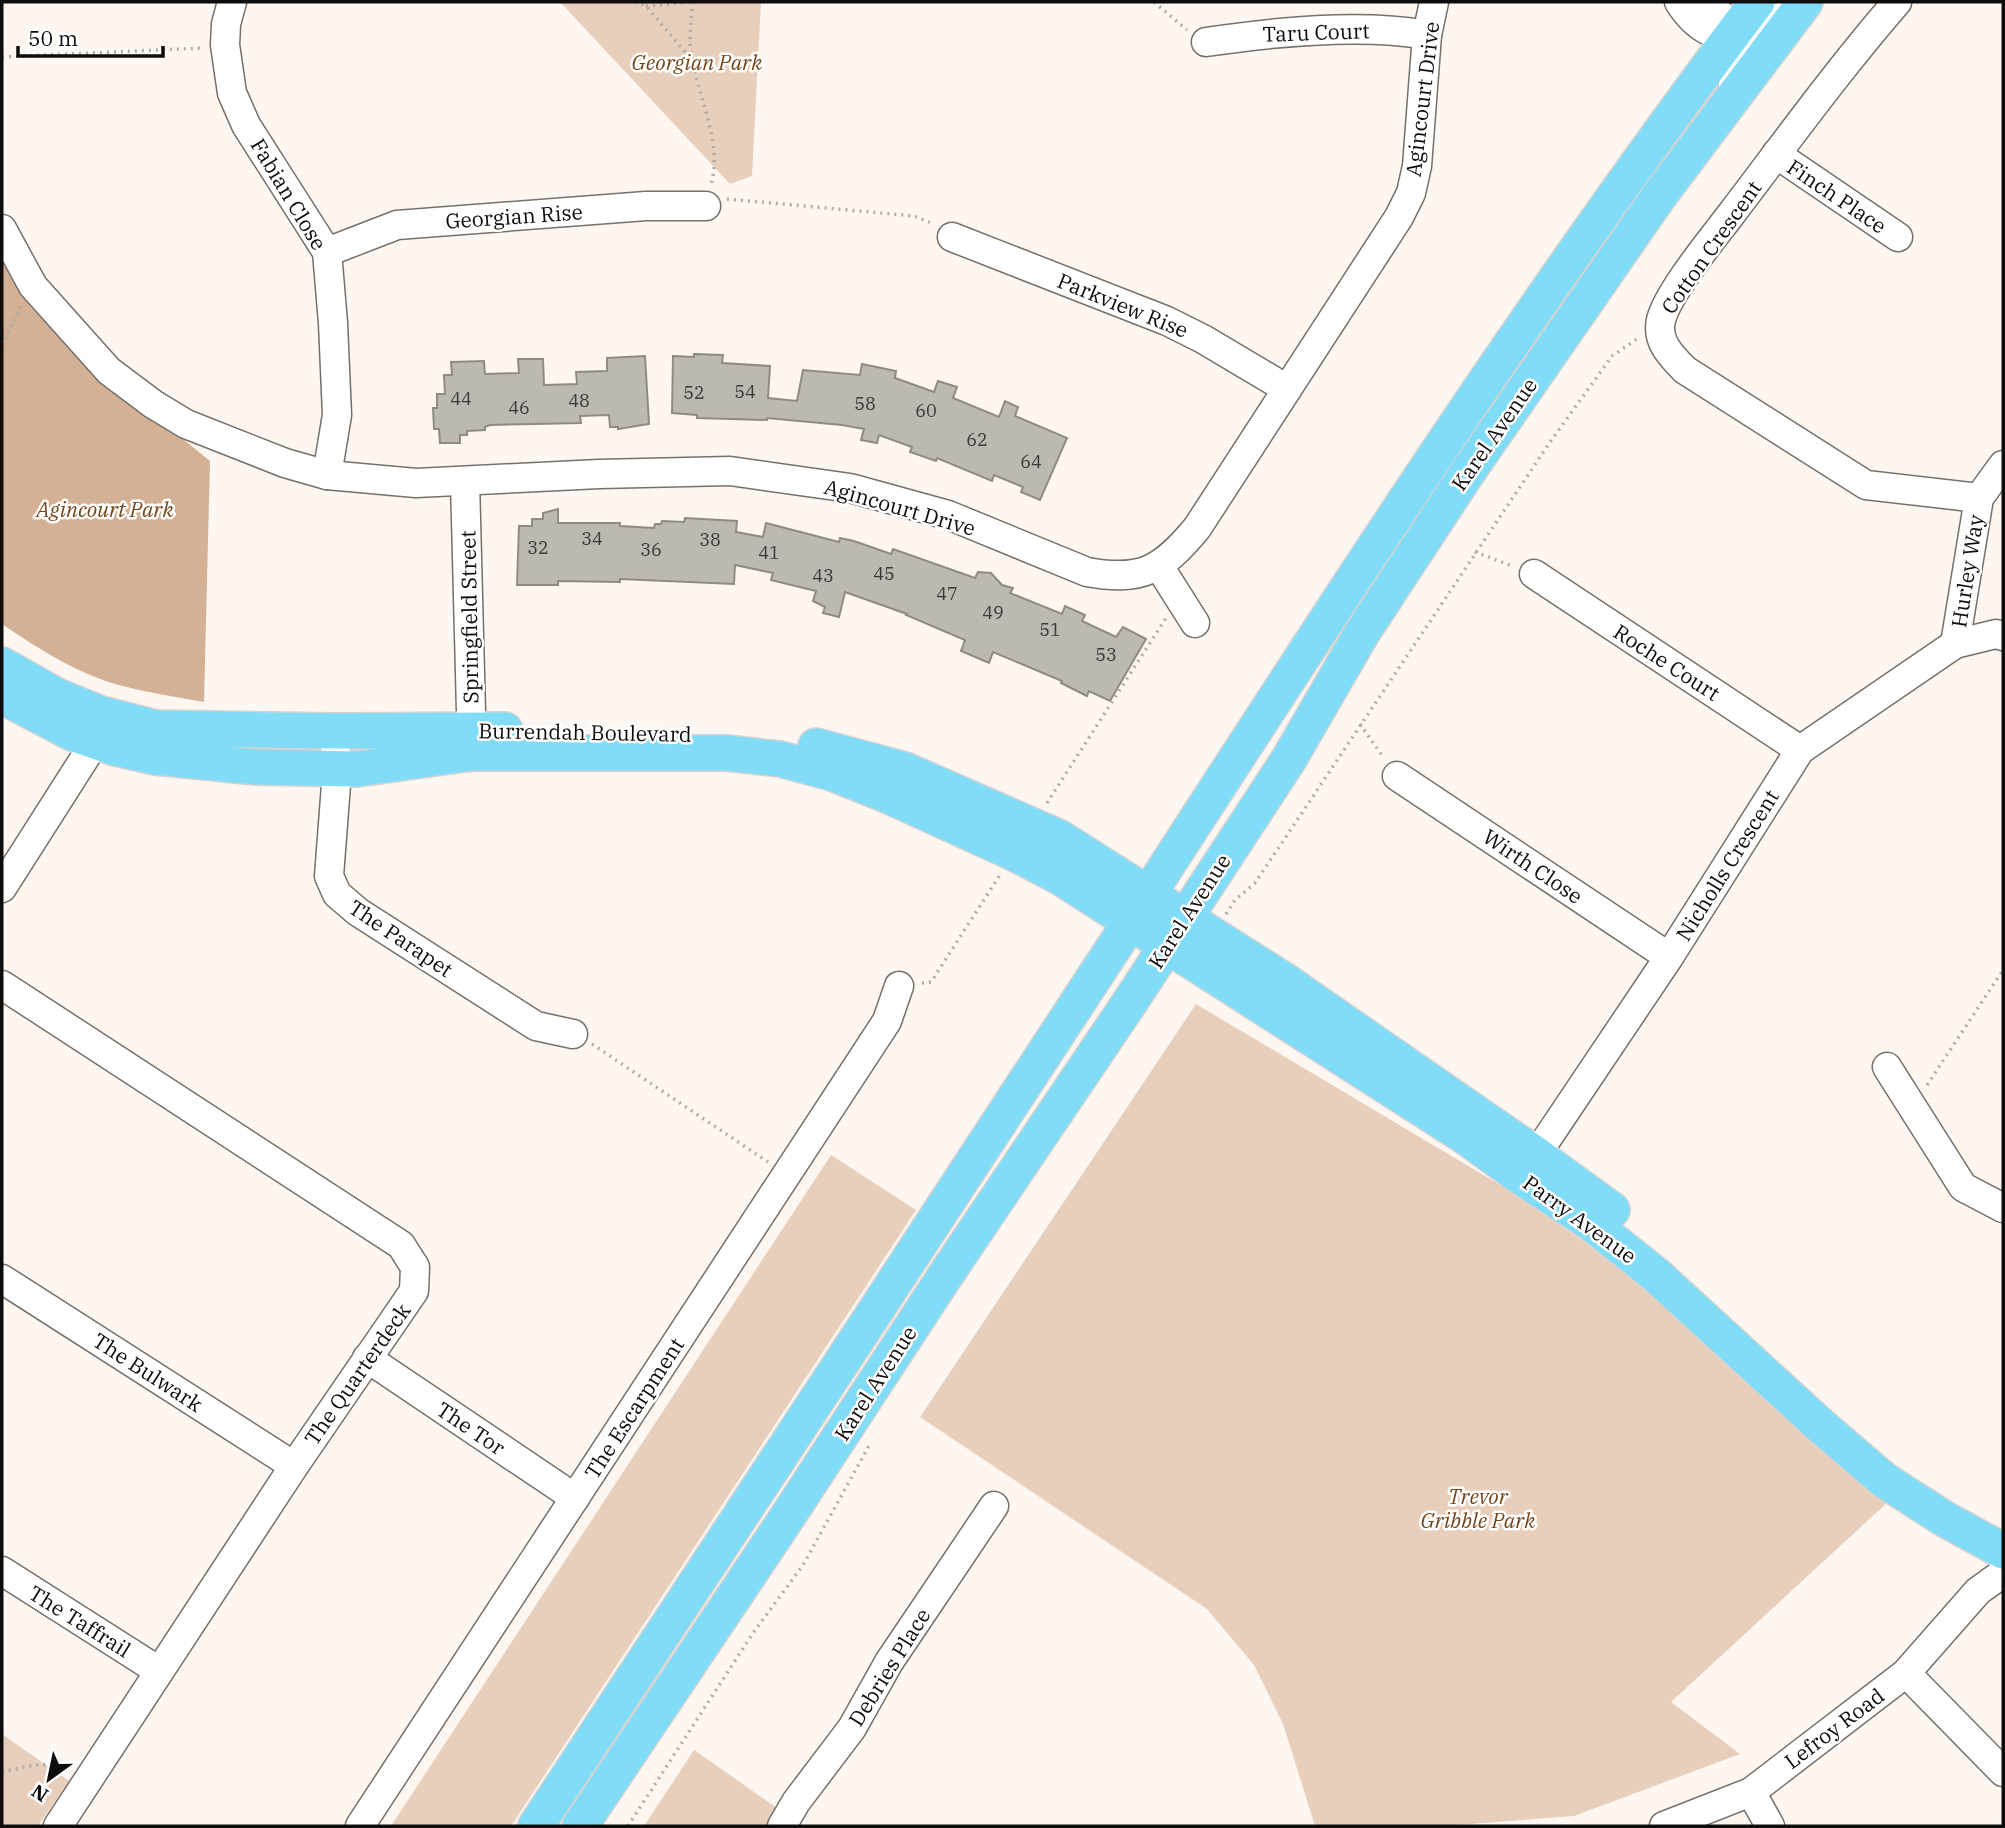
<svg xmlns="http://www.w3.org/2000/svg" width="2005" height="1828" font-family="'IBM Plex Serif',serif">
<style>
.green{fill:#e8cfbc}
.forest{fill:#d4b195}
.building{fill:#beb8b3;stroke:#908984;stroke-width:2}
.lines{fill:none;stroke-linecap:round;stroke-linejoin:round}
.minor-casing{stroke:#76706b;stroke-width:31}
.major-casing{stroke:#d4d3d3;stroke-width:38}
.path{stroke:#b1aba7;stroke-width:3.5;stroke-dasharray:2 5;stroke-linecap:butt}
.minor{stroke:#fff;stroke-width:28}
.major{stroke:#80dcf7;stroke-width:35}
.labels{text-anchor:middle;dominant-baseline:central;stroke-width:5;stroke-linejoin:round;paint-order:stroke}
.number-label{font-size:18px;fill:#3b3835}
.street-label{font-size:21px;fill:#0f0d0b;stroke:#fff}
.park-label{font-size:21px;font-style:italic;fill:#75461b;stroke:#fff}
</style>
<rect width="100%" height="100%" fill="#fef7f1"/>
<!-- green -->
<g class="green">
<path d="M560,2H761L752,176L730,184Z"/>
<path d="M1196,1004L1507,1189L1611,1260L1889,1501L1671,1702L1740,1754L1574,1816L1443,1826H1315L1283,1724L1254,1665L1207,1609L920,1417Z"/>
<path d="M831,1155L916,1210L511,1826H391Z"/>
<path d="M2,1734L69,1781L38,1826H2Z"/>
<path d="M694,1750L787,1815L779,1826H644Z"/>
</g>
<!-- forest -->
<path class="forest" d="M2,250L30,306L109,379L210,461L204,702C177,697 149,693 123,686C81,676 37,648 2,624Z"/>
<!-- building -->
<g class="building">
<path d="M694,354L723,355L722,363L770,366L768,398L797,401L803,370L860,375L862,364L896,371L895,378L934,392L938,381L957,387L953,398L999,417L1005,401L1018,407L1015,416L1067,438L1040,500L1021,492L1023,487L994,475L992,481L937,458L936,461L910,452L912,447L879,435L877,443L861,440L864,429L842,425L767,418V420L697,418V415L672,413L673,356L694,357Z"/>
<path d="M645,356L649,424L618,429V427H610L609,415L580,416L581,423L490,425L485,427V430L467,431V435H460V443H440L439,429H434L433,408H437V394H445L444,375H452L451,362L484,361L485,374L519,373L518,359H543L544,385L577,384L576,372L607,371V358Z"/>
<path d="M558,509V523H620V526L654,528L655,524H661L662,521L684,522L685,518L737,521L736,532L763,537L766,523L839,542L840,538L854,541L891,554L893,549L975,578L978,572L991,573L1002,585L1013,588L1010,593L1062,614L1065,606L1085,615L1082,621L1116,637L1123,627L1146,639L1110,701L1089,691L1087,696L1061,683L1062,681L993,652L989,663L961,651L965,640L906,615L907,614L845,592L839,617L823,613L825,607L813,601L816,591L771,580L773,573L735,565L734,584L620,579V582L558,581V585H517L519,526H532V519H543V513Z"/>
</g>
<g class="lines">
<!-- minor casing -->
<g class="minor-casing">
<g id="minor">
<path d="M232,2L226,24L225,45L232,93L246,125L327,252L333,323L337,415L327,475"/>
<path d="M1679,2C1698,32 1726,46 1761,31C1772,26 1782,13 1792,6"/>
<path d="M1699,2C1706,6 1718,11 1723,17C1736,33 1734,79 1732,99"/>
<path d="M1897,2C1838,70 1786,142 1732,213C1714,237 1668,292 1661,320C1656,341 1671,356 1685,370L1866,485L1979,498"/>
<path d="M1206,42C1274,32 1359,23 1427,35"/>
<path d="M1776,154L1898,237"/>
<path d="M2,229L33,286L109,371L153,404L186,424L285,463L327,475L416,483L599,474L730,471L850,488L948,515L1087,572C1142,582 1162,570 1197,528L1399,217L1411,193L1417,166L1427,35L1434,2"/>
<path d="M952,237L1167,321L1203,339L1287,389"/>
<path d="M327,252L397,225L646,206H706"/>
<path d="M465,481L472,750"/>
<path d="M1159,566L1195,623"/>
<path d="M1534,574L1800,750"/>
<path d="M1955,644L1979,498L2003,465"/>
<path d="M335,731L336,785L329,876L337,894L358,912L536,1026L573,1034"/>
<path d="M1397,776L1669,957"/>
<path d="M2,888L95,742L99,723"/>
<path d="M2,985L401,1245L415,1267L414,1291L294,1466L58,1826"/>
<path d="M1887,1067L1963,1187L2003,1208"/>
<path d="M1526,1170L1669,957L1800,750L1955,644L1996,634L2003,636"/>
<path d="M2,1279L294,1466"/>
<path d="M367,1358L575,1498"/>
<path d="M2,1571L159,1671"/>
<path d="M1906,1673L2003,1772"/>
<path d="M1751,1792L1770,1826"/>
<path d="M360,1826L887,1021L899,986"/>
<path d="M782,1826L796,1802L852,1728L889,1662L994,1506"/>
<path d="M1664,1826L1751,1792L1906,1673L1978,1591L2003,1573"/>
</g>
</g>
<!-- major casing -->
<g class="major-casing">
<g id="major">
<path d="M2,665L57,696L101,714L156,728L335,731L505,730"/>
<path d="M2,696L72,733L115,748L155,757L256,767L357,769L472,753H726L780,759L832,773L887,795L1014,853L1060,877L1466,1137L1521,1177L1591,1223L1656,1275L1821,1426L1884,1480L1943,1518L2003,1551"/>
<path d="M816,746L905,770L1060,838L1282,979L1535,1154L1612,1210"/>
<path d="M536,1826C729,1531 926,1237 1118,941C1324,623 1528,304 1757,2"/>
<path d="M580,1826L782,1525L945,1276L1130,1002L1289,759L1362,633L1467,473L1659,196L1805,2"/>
</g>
</g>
<!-- path -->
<g class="path">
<path d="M635,2L646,6L690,58"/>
<path d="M693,2C691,22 688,43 692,62C701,102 722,144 711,185"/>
<path d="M1154,2L1187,30"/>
<path d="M646,6L693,2"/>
<path d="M2,57L202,48"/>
<path d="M727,199L914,216L934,224"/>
<path d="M2,346L21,306"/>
<path d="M1475,552L1512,566"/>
<path d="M1360,724L1383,757"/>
<path d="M1047,803L1166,618"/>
<path d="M1226,914L1235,900L1255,883L1550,442L1612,356L1637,339"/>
<path d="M922,983L931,982L1000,875"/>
<path d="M592,1044L768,1162"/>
<path d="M1927,1085L2003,970"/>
<path d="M2,1772C22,1768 48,1759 67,1770"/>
<path d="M628,1826L753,1633L803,1565L870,1444"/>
</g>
<!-- minor -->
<use href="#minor" class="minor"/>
<!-- major -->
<use href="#major" class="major"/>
</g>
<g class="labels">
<!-- number labels -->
<g class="number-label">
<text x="745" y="391">54</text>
<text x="694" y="392">52</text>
<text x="461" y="398">44</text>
<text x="579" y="400">48</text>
<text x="865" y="403">58</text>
<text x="519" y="407">46</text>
<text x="926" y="410">60</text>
<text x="977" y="439">62</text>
<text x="1031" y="461">64</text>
<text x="592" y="538">34</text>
<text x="710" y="539">38</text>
<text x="538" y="547">32</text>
<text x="651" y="549">36</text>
<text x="769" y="552">41</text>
<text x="884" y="573">45</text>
<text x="823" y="575">43</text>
<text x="947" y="593">47</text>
<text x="993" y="612">49</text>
<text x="1050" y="629">51</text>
<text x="1106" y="654">53</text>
</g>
<!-- street labels -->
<g class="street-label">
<text transform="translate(1316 32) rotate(-2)">Taru Court</text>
<text transform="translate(1422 99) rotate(-83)">Agincourt Drive</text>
<text transform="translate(289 194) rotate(59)">Fabian Close</text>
<text transform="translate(1837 196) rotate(34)">Finch Place</text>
<text transform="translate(514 216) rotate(-4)">Georgian Rise</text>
<text transform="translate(1711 247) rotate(-55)">Cotton Crescent</text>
<text transform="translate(1123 305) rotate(22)">Parkview Rise</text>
<text transform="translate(1494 434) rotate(-55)">Karel Avenue</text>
<text transform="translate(900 507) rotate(16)">Agincourt Drive</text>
<text transform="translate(1967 571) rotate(-81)">Hurley Way</text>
<text transform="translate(469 617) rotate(-91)">Springfield Street</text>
<text transform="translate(1667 662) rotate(33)">Roche Court</text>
<text transform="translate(585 732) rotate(1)">Burrendah Boulevard</text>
<text transform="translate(1727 865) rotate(-58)">Nicholls Crescent</text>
<text transform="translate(1533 866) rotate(34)">Wirth Close</text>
<text transform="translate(1189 911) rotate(-57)">Karel Avenue</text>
<text transform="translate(401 938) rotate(34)">The Parapet</text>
<text transform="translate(1580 1219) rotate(36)">Parry Avenue</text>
<text transform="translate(148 1372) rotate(33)">The Bulwark</text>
<text transform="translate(357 1374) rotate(-55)">The Quarterdeck</text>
<text transform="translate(875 1383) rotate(-57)">Karel Avenue</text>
<text transform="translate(634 1408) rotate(-57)">The Escarpment</text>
<text transform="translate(471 1428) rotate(34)">The Tor</text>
<text transform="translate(80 1621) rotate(32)">The Taffrail</text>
<text transform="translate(889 1667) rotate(-58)">Debries Place</text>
<text transform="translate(1834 1728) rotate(-37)">Lefroy Road</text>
</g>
<!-- park labels -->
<g class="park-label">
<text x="697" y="62">Georgian Park</text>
<text x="105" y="509">Agincourt Park</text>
<text x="1478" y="1496">Trevor<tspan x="1478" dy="24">Gribble Park</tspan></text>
</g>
</g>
<!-- border -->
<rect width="2005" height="1828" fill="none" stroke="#0f0d0b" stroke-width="7"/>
<!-- north arrow -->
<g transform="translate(49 1779) rotate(213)" stroke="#ffffff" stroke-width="5" paint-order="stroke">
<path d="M0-5L12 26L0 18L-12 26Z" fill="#0f0d0b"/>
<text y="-10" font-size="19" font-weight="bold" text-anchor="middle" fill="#0f0d0b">N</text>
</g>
<!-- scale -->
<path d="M18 46v10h145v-10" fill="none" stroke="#0f0d0b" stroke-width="3.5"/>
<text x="28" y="46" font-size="21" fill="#0f0d0b" stroke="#ffffff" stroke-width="5" paint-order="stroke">50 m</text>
</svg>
